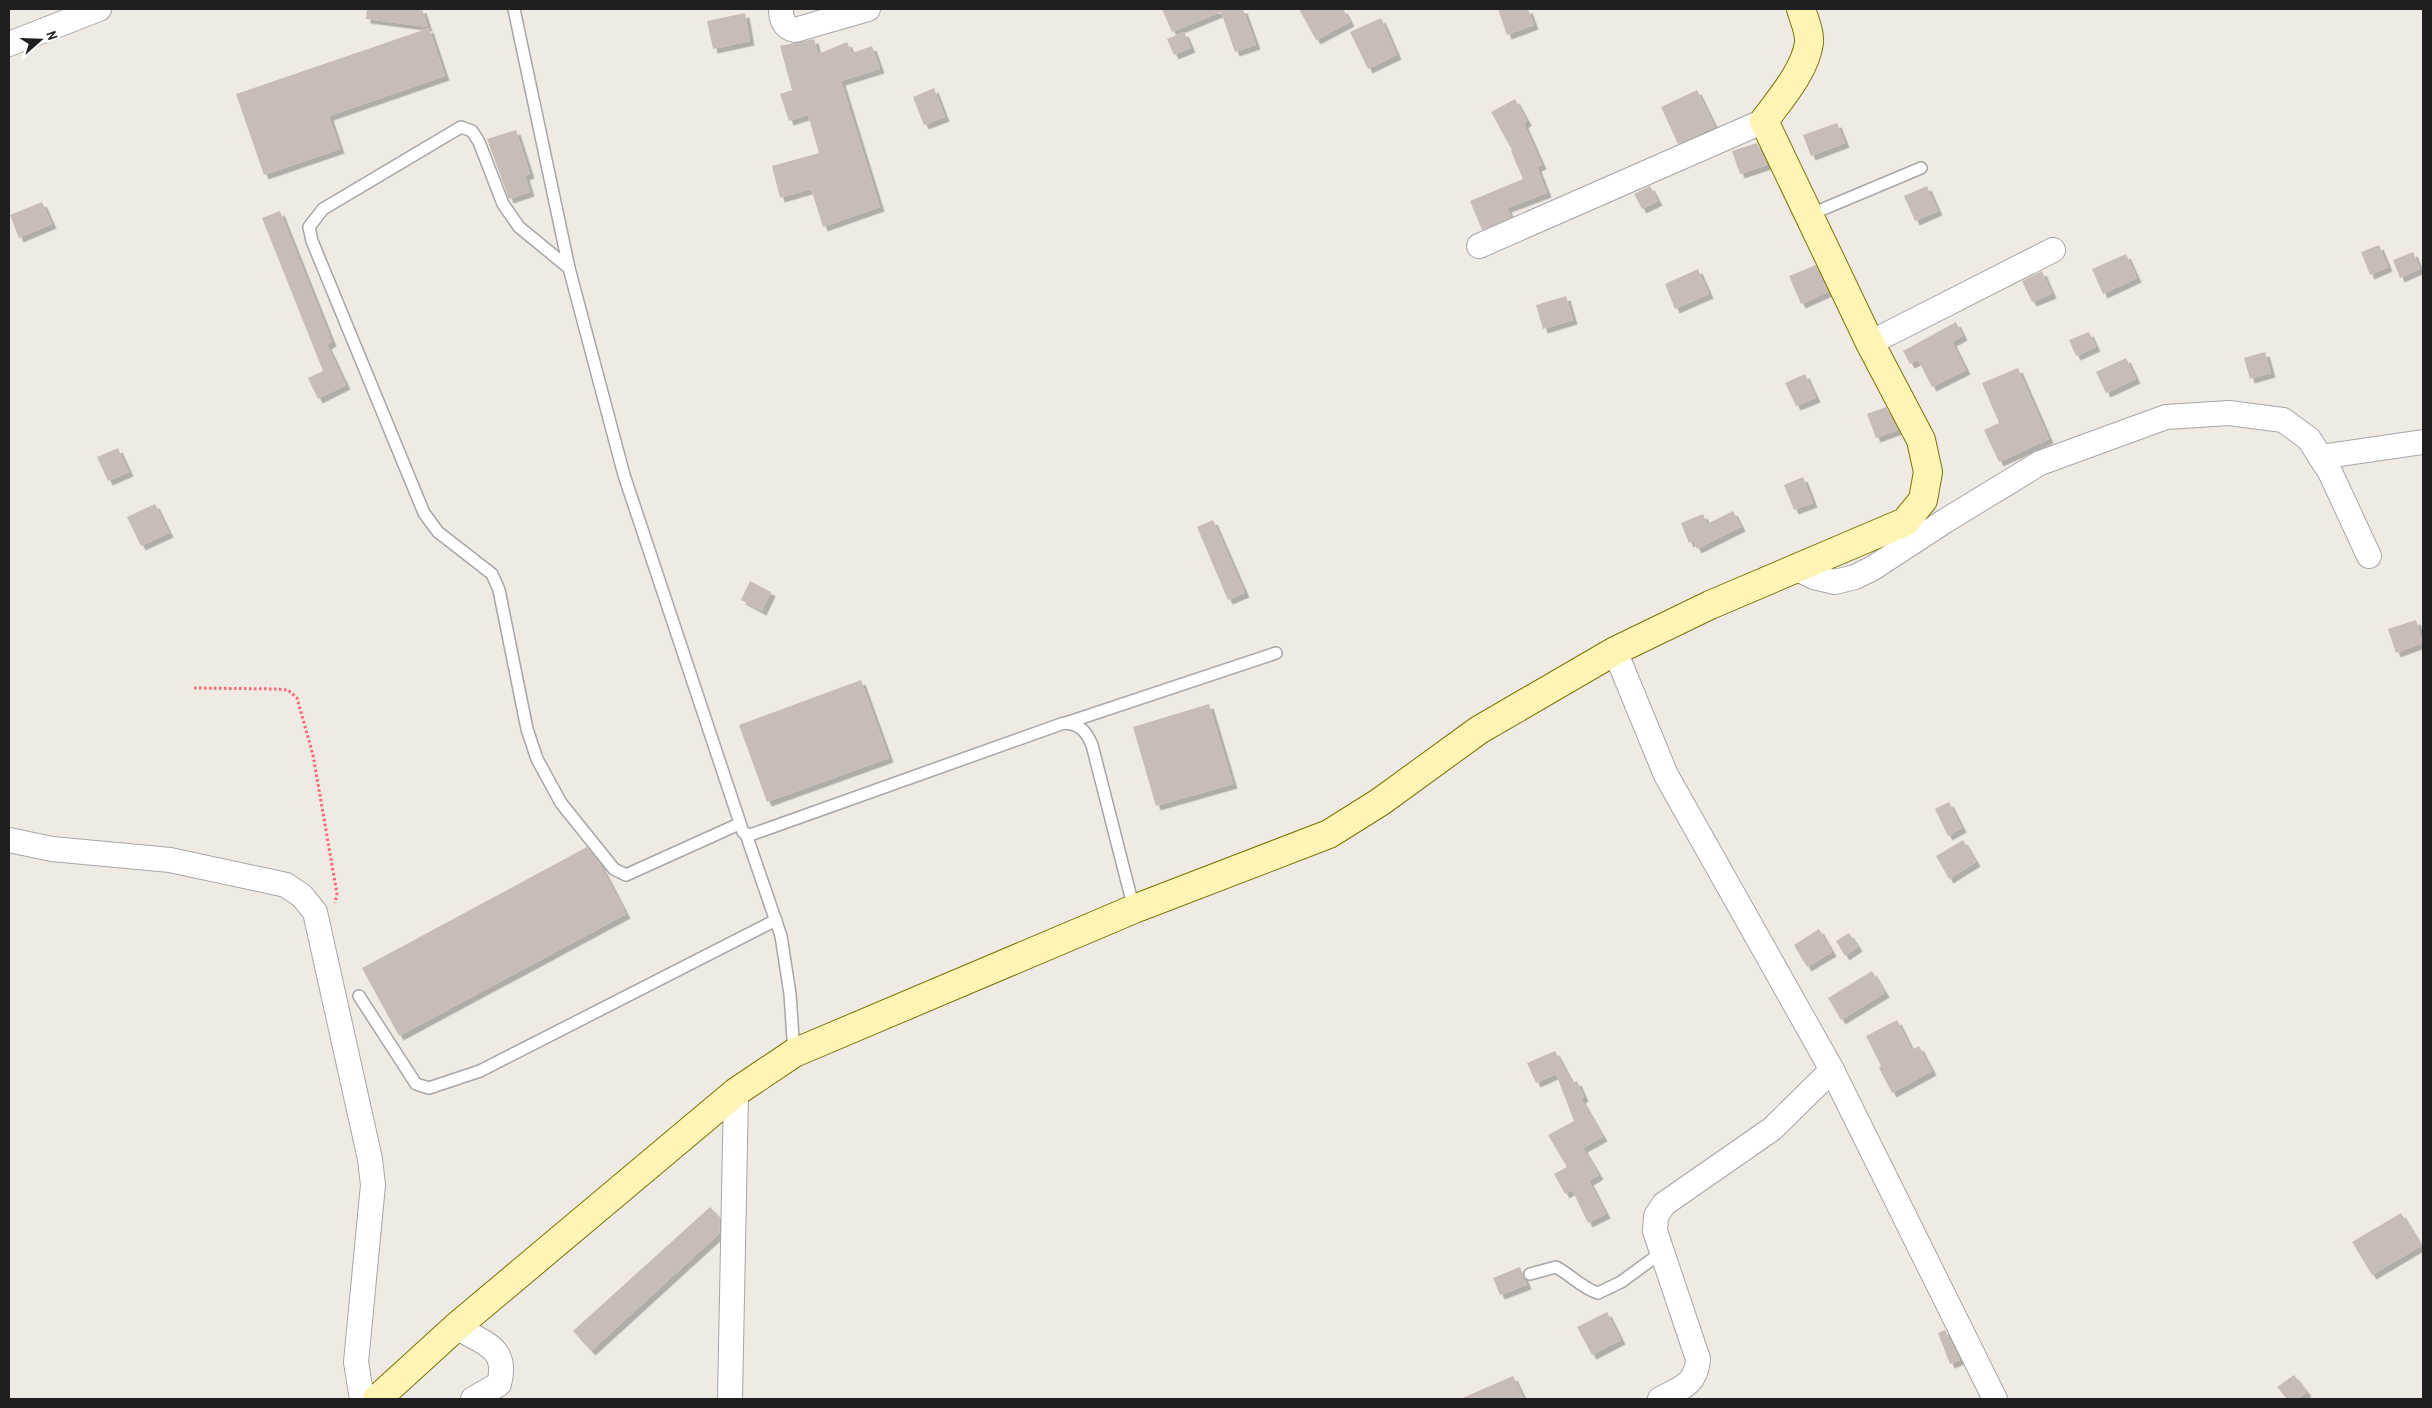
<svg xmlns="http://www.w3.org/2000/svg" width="2432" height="1408" font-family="'Archivo Narrow',sans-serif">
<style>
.building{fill:#c8bcb8;filter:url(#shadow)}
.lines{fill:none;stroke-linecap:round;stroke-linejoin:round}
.lane-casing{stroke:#a6a6a6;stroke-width:14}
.street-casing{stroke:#a6a6a6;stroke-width:26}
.secondary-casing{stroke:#7c7400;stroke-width:30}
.path{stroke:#ff6771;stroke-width:3;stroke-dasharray:2.5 2.5;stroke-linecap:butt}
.lane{stroke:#fff;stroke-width:11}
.street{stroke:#fff;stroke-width:24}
.secondary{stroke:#fdf4b6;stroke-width:28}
</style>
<defs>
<filter id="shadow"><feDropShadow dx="4.5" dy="4.5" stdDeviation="0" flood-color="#0004"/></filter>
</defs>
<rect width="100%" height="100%" fill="#f0eae5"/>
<!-- building -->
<g class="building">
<path d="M367,9H422L428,27L366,19Z"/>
<path d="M1162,9H1243L1256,45L1235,52L1221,12L1172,32Z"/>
<path d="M1299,9H1343L1350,22L1316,40Z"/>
<path d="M1498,9H1528L1534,25L1507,35Z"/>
<path d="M745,13L750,41L713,49L707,21Z"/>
<path d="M1381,18L1397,55L1368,69L1350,32Z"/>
<path d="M429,28L445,76L329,116L340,149L264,175L236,94Z"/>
<path d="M1184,32L1191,48L1174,55L1167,39Z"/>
<path d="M814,39L818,54L847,42L852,53L872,46L880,69L841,81L880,207L823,227L811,189L780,198L772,166L819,153L808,115L789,121L780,94L792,90L780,46Z"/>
<path d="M934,88L945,117L924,125L913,97Z"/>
<path d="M1697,90L1715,127L1678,144L1661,107Z"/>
<path d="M1515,99L1527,121L1524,124L1542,165L1537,167L1547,193L1507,208L1511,217L1482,230L1470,201L1523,179L1511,151L1512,150L1491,112Z"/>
<path d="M1837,123L1845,143L1811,156L1803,135Z"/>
<path d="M516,130L530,174L525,176L530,192L509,199L487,139Z"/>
<path d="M1757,143L1767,165L1740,174L1732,151Z"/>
<path d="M1650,186L1658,201L1642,209L1634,194Z"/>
<path d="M1927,186L1938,211L1915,221L1904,196Z"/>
<path d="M42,202L52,224L19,238L10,215Z"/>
<path d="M280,211L332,342L327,345L346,385L318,399L308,378L323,371L262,218Z"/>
<path d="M2379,245L2388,267L2370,275L2361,252Z"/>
<path d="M2413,252L2420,269L2400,278L2393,260Z"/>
<path d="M2126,254L2137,278L2103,294L2092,269Z"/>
<path d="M1816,265L1828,292L1801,304L1789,276Z"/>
<path d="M1698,269L1709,294L1675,309L1665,284Z"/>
<path d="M2042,271L2052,294L2032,302L2022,281Z"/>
<path d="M1566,296L1573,320L1543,329L1536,305Z"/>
<path d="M1956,322L1963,336L1952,342L1966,370L1932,387L1918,360L1910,364L1903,351Z"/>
<path d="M2089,332L2096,347L2076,356L2069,340Z"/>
<path d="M2265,352L2271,373L2250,379L2244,358Z"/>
<path d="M2126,358L2136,379L2106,393L2096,372Z"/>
<path d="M2018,368L2049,439L1999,462L1984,430L1999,423L1982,383Z"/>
<path d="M1805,374L1816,398L1796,406L1785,383Z"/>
<path d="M1886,407L1898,430L1876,438L1867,414Z"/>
<path d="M118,448L129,472L108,481L97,457Z"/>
<path d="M1803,477L1813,503L1794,510L1784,485Z"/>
<path d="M155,504L169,533L141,546L127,517Z"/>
<path d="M1733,511L1741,527L1697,549L1693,541L1689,543L1681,523L1703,514L1707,524Z"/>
<path d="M1213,520L1245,593L1228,600L1197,527Z"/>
<path d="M750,581L771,592L762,611L741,600Z"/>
<path d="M2416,620L2423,643L2396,653L2388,629Z"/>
<path d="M861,680L889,758L767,802L739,725Z"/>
<path d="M1209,704L1233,784L1156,806L1133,727Z"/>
<path d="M1949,802L1962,828L1948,836L1935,809Z"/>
<path d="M1963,840L1976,862L1949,879L1936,856Z"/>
<path d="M587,847L599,862L626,914L399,1036L362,968Z"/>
<path d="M1819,929L1832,952L1807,967L1794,945Z"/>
<path d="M1849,933L1858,947L1845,956L1836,941Z"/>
<path d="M1872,971L1885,993L1841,1020L1828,998Z"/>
<path d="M1897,1020L1912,1050L1919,1046L1932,1071L1892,1093L1879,1068L1881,1066L1866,1036Z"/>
<path d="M1555,1051L1572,1083L1577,1081L1584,1097L1581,1099L1603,1137L1583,1148L1599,1175L1589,1181L1606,1214L1588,1223L1572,1190L1565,1194L1554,1174L1567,1167L1548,1135L1574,1121L1556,1074L1536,1083L1527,1063Z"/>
<path d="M710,1207L720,1218L719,1234L591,1351L573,1331Z"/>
<path d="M2401,1213L2421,1246L2372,1275L2352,1242Z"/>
<path d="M1520,1267L1527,1285L1500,1295L1493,1278Z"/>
<path d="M1607,1312L1621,1340L1592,1355L1577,1327Z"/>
<path d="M1945,1330L1960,1360L1950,1364L1938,1333Z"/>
<path d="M2294,1375L2307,1392L2298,1399H2287L2277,1387Z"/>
<path d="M1513,1376L1524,1399H1460Z"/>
</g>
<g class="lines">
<!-- lane casing -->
<g class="lane-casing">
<g id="lane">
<path d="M514,9L569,268L624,475L743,832L750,835L1064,723C1080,724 1086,731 1092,745L1134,909"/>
<path d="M1809,215L1921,168"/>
<path d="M569,268L519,227L503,204L479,142L472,131L461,127L323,209L309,227L312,241L424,513L438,532L492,574L499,590L527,729L537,759L561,803L614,869L626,875L739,824"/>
<path d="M1066,723L1276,653"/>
<path d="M746,834L781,936L790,994L794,1053"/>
<path d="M359,996L416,1084L429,1088L480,1071L776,920"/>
<path d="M1530,1274L1556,1267C1571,1275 1582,1288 1598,1293L1621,1282L1662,1252"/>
</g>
</g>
<!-- street casing -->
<g class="street-casing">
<g id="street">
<path d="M781,9C781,19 784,28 795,30L868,9"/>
<path d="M9,44L99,9"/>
<path d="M1479,246L1764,121"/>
<path d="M1870,343L2053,250"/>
<path d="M2320,457L2423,442"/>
<path d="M1798,569L1814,577L1835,582L1855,577L1873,568L1945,521L2040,463L2166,417L2229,413L2283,420L2309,439L2330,472L2369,556"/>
<path d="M1615,651L1666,775L1832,1070L1995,1399"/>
<path d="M9,840L52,849L170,860L268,881L286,885L302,896L315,912L370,1159L373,1185L356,1362L362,1399"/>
<path d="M456,1327C483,1343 509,1347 499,1384L473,1399"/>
<path d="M730,1399L736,1092"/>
<path d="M1660,1399C1681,1388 1696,1385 1698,1359L1655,1231L1656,1216L1664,1204L1772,1129L1832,1070"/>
</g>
</g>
<!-- secondary casing -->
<g class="secondary-casing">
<path id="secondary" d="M377,1399L456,1327L736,1092L794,1053L1134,909L1329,834L1380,802L1479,730L1615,651L1710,605L1905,522L1923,500L1928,472L1921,440L1870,343L1764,121C1780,99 1805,71 1809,43C1810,32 1804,19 1801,9"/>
</g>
<!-- path -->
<path class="path" d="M194,688L277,689L288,690L297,698L313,755L337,894L335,903"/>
<!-- lane -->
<use href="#lane" class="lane"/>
<!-- street -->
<use href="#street" class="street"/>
<!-- secondary -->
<use href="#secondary" class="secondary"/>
</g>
<!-- border -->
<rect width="2432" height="1408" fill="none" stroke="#1f1f1f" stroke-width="20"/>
<!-- north arrow -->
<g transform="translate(40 40) rotate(70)" stroke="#ffffff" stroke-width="4" paint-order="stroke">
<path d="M0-4L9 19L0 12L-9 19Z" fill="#1f1f1f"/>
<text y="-8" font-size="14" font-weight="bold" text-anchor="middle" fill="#1f1f1f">N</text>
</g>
</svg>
